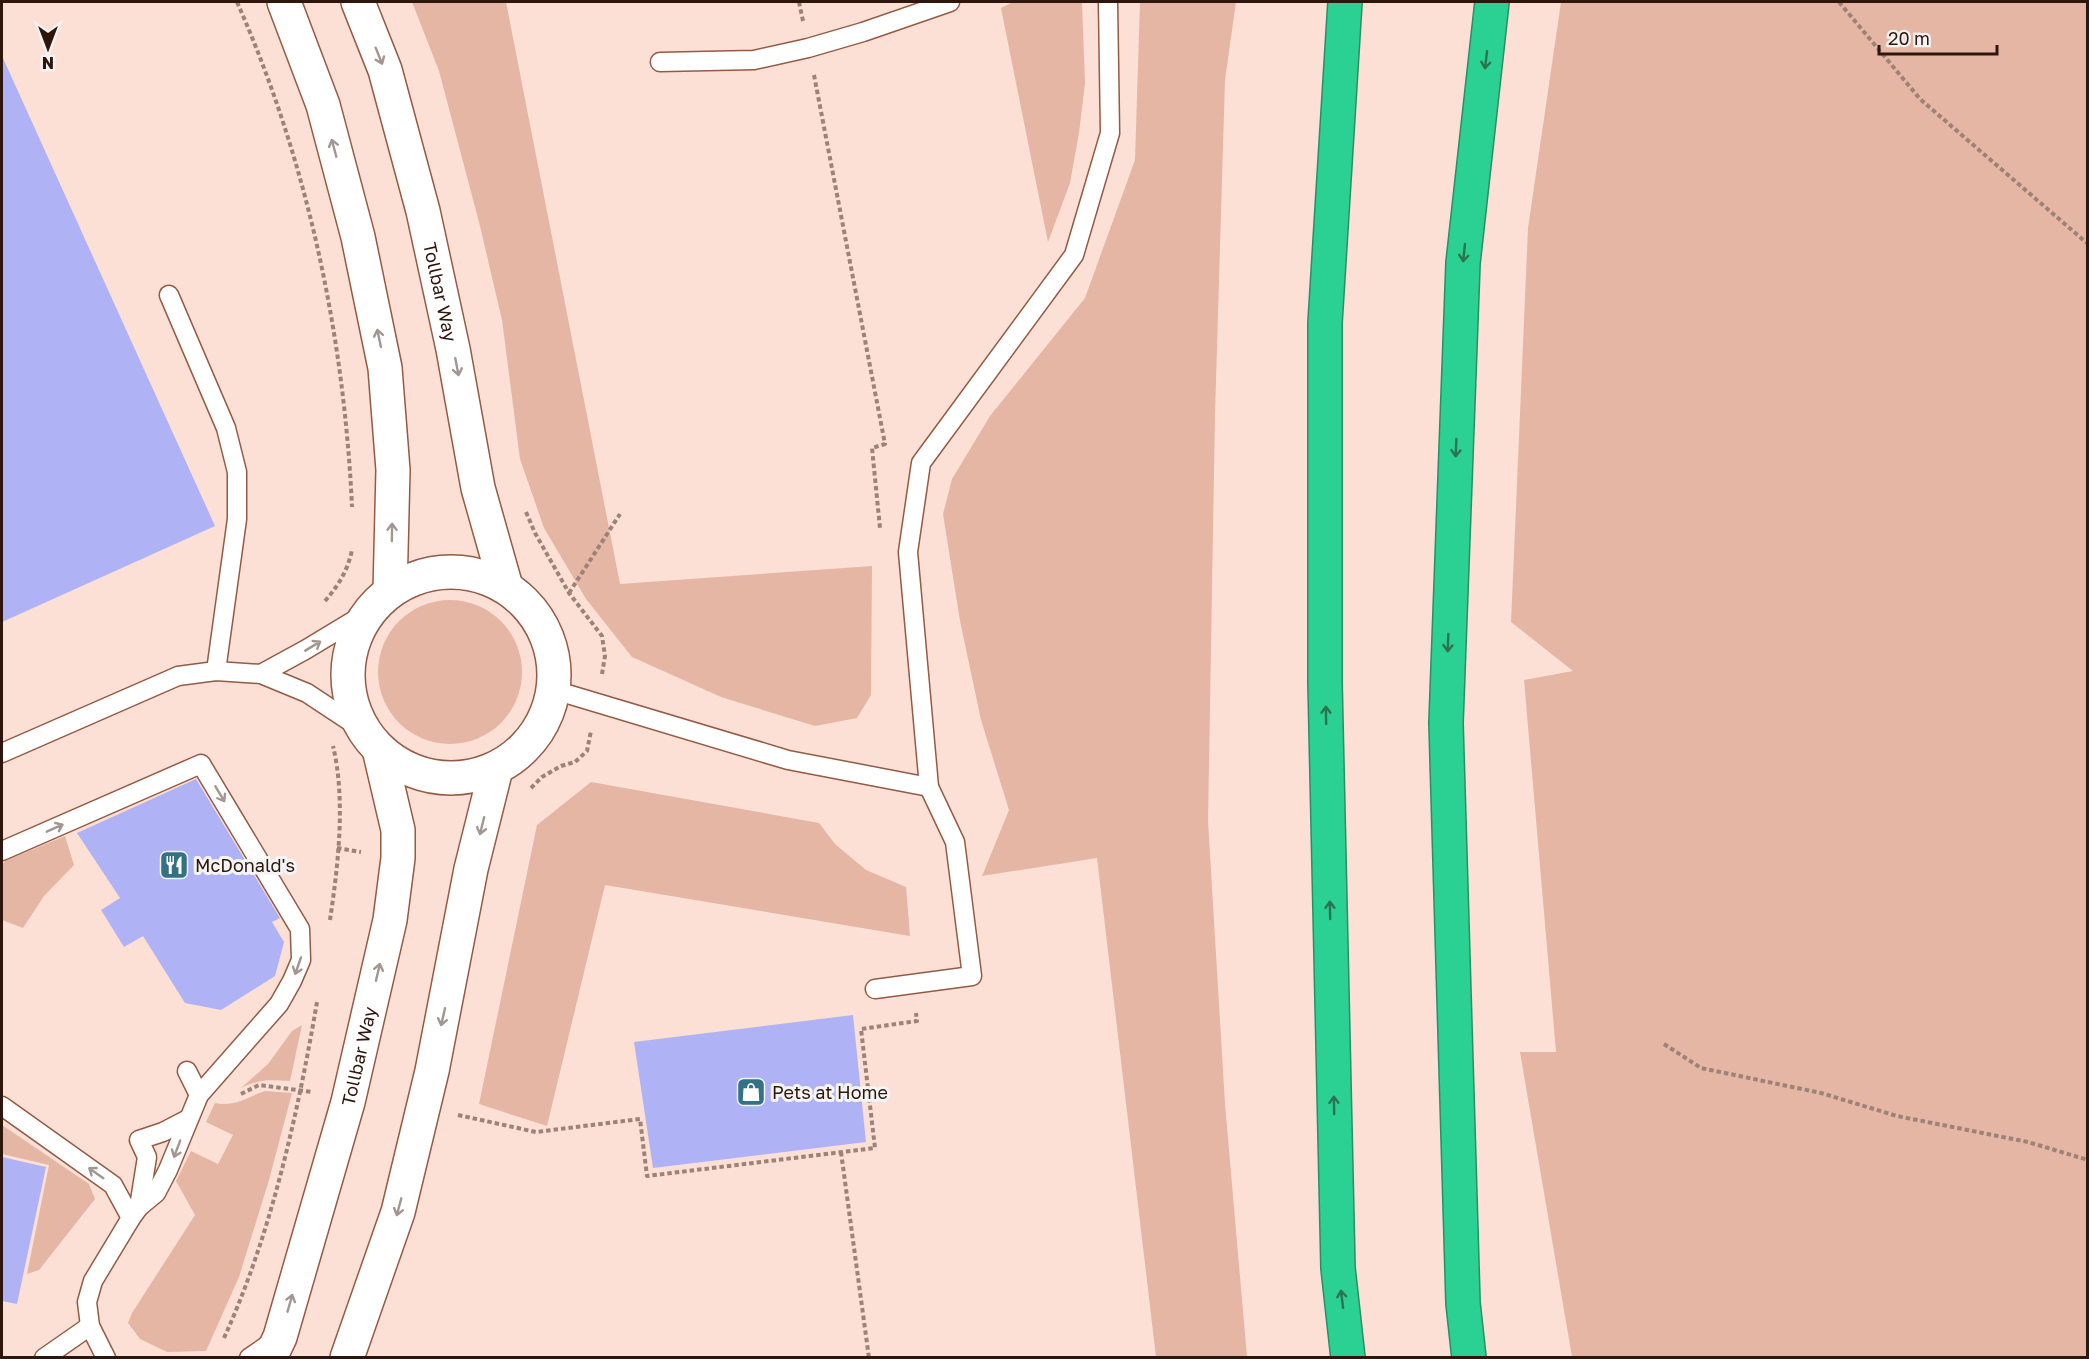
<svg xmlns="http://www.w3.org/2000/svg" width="2089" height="1359" font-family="'Golos Text',sans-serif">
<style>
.green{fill:#e5b6a4}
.building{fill:#afb2f4}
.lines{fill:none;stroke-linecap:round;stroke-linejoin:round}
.service-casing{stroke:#955a43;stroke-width:21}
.secondary-casing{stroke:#955a43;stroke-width:36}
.motorway-casing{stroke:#2c8f64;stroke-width:36}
.path{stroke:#9d8278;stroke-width:4;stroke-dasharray:4.5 3;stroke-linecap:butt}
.service{stroke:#fff;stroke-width:18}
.secondary{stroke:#fff;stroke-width:33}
.motorway{stroke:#2bd093;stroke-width:33}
.oneway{stroke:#a19692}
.oneway2{stroke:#2c7350}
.labels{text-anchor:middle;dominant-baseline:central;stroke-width:6;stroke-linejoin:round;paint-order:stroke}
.street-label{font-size:18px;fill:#2e160c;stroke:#f4f4f4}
.poi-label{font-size:18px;fill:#2e160c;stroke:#f4f4f4;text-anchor:start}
</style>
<rect width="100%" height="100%" fill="#fce0d6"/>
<!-- green -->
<g class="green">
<path d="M412,2H506L620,584L872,566L871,695L857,718L815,726L721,697L632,657L586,599L544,528L520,459L502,320L480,226L439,71Z"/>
<path d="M1013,2L1082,3L1085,83L1079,133L1070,183L1048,242L1001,8Z"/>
<path d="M1140,2H1236L1225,80L1215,414L1208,821L1225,1104L1247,1357H1156L1097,858L982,876L1009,810L981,720L960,621L943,514L952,479L990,416L1085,298L1135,160Z"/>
<path d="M1561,2H2087V1357H1572L1520,1052H1556L1524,680L1573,671L1511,622L1528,228Z"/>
<circle cx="450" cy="672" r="72"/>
<path d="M591,782L819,823L835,844L866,870L906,887L910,936L605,885L547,1126L479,1104L537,825Z"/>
<path d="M65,836L74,865L44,896L23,928L2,920V865L5,861Z"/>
<path d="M302,1025L290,1081C269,1080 260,1079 241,1088L268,1064L292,1031Z"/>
<path d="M265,1091L292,1093L269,1180L239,1277L206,1351L167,1352L140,1339L128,1323L132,1313L195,1215L176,1181L191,1151L218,1164L233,1135L206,1122L215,1103C236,1107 247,1097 265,1091Z"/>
<path d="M2,1125L89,1184L95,1199L39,1270L27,1274L49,1165L2,1154Z"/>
</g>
<!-- building -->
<g class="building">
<path d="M2,56L215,526L2,622Z"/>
<path d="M196,779L280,918L272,922L284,942L275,976L221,1010L185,1003L143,936L124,947L101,910L120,898L77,833Z"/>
<path d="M853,1015L866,1142L653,1168L634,1042Z"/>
<path d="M2,1157L46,1167L17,1304L2,1301Z"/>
</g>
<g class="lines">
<!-- service casing -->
<g class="service-casing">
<g id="service">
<path d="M660,62L754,60L808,48L863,32L950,2"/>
<path d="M169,295L226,428L237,472V519L216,671"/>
<path d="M261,674L305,650L368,612"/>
<path d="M554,690L788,760L929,787"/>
<path d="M2,753L178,676L216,671L261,674L307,693L363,730"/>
<path d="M2,851L201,764L300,929L301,960L292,981L279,1004L199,1095L168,1170L156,1193L139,1207L131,1218L93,1281L87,1302L90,1326L106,1358"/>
<path d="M875,989L972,976L955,842L929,787L908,552L921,463L1074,255L1110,133L1108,2"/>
<path d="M187,1071L199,1095"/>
<path d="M2,1106L113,1185L131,1218"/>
<path d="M139,1207L147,1157L139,1140L163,1132L188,1119"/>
<path d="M44,1358L90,1326"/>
<path d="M249,1358L275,1340"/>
</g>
</g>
<!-- secondary casing -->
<g class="secondary-casing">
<g id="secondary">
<path d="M284,2L323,105L358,237L385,368L393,470L390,591"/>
<path id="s1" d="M358,2L385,70L423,211L453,349L478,488L506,587"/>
<circle cx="451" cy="675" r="103"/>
<path id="s2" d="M270,1358L280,1337L348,1102L390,920L398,858V830L379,749"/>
<path d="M347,1358L398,1212L432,1071L471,869L496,769"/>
</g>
</g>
<!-- motorway casing -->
<g class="motorway-casing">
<g id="motorway">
<path d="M1345,2L1325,323V682L1338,1268L1348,1358"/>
<path d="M1469,1358L1463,1303L1446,723L1463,263L1492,2"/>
</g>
</g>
<!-- path -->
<g class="path">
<path d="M237,2C307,160 344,334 352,507"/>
<path d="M799,2L803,21"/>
<path d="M1839,2L1920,99L2088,244"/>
<path d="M814,75L885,444L872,448L880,528"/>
<path d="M526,512L535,533L569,593L602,636L605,656L602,674"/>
<path d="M569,593L620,514"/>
<path d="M325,601C338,586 348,570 352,550"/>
<path d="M531,788L542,777L561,766L575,762L587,751L591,731"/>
<path d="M337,848L361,852"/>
<path d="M330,920C338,866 346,800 333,746"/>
<path d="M1664,1044L1701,1068L1821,1093L1897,1116L2028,1142L2088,1160"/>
<path d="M241,1094L259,1085L312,1092"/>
<path d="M458,1115L536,1132L640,1119L647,1176L875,1148L861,1029L917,1021L916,1013"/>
<path d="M841,1152L869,1358"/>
<path d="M224,1338C271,1235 298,1113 317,1002"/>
</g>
<!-- service -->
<use href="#service" class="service"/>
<!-- secondary -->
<use href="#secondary" class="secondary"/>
<!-- motorway -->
<use href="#motorway" class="motorway"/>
</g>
<!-- one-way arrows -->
<defs><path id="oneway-shaft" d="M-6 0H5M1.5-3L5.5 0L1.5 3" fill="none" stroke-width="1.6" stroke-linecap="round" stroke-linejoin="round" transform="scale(1.5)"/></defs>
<g class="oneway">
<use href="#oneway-shaft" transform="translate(379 56) rotate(68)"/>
<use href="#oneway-shaft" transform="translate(334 148) rotate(-105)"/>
<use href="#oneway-shaft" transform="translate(379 338) rotate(-102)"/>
<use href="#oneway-shaft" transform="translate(457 367) rotate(79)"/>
<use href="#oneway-shaft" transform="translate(392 532) rotate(-89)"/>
<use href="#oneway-shaft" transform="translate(313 646) rotate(-31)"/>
<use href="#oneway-shaft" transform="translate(220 794) rotate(59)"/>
<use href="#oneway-shaft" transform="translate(482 826) rotate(104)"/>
<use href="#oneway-shaft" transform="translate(55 828) rotate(-24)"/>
<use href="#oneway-shaft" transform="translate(298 966) rotate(109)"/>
<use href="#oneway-shaft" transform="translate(378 972) rotate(-77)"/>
<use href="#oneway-shaft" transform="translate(443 1017) rotate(103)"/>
<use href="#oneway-shaft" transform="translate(177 1149) rotate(111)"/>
<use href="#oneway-shaft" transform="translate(96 1173) rotate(-145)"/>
<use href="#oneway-shaft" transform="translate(399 1207) rotate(105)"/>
<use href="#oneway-shaft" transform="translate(290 1303) rotate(-74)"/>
</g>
<g class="oneway2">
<use href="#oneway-shaft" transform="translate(1486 60) rotate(97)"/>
<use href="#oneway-shaft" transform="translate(1464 253) rotate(96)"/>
<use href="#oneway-shaft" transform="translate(1456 448) rotate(92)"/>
<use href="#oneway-shaft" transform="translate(1448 643) rotate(92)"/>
<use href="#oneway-shaft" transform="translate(1326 715) rotate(-91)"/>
<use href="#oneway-shaft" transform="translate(1330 910) rotate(-91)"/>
<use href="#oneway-shaft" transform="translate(1334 1105) rotate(-91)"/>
<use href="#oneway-shaft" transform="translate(1342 1299) rotate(-97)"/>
</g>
<!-- icons -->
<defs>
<g id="restaurant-square" transform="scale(1.5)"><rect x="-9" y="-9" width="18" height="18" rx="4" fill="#327186" stroke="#f4f4f4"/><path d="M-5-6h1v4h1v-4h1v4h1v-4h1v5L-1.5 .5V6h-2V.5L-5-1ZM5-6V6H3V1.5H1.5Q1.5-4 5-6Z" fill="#fff"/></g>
<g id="shop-square" transform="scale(1.5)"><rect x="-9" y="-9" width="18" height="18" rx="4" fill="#327186" stroke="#f4f4f4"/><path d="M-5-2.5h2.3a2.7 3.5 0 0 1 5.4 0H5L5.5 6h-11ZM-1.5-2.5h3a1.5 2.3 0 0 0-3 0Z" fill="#fff"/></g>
</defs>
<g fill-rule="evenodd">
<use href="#restaurant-square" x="174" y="865"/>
<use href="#shop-square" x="751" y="1092"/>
</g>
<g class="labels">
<!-- street labels -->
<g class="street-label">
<text stroke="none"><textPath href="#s1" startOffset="302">Tollbar Way</textPath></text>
<text stroke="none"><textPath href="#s2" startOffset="315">Tollbar Way</textPath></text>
</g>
<!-- poi labels -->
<g class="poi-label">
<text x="195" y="865">McDonald's</text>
<text x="772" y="1092">Pets at Home</text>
</g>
</g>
<!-- border -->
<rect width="2089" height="1359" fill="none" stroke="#2e160c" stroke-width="6"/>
<!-- north arrow -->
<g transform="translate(48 48) rotate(180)" stroke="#f4f4f4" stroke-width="4.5" paint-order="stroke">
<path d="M0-4.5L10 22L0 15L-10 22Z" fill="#2e160c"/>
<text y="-9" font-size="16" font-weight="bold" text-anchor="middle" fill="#2e160c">N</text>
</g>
<!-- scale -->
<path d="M1879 45v9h118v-9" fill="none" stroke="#2e160c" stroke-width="3"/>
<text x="1888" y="45" font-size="18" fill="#2e160c" stroke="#f4f4f4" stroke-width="4.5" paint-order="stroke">20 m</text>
</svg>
